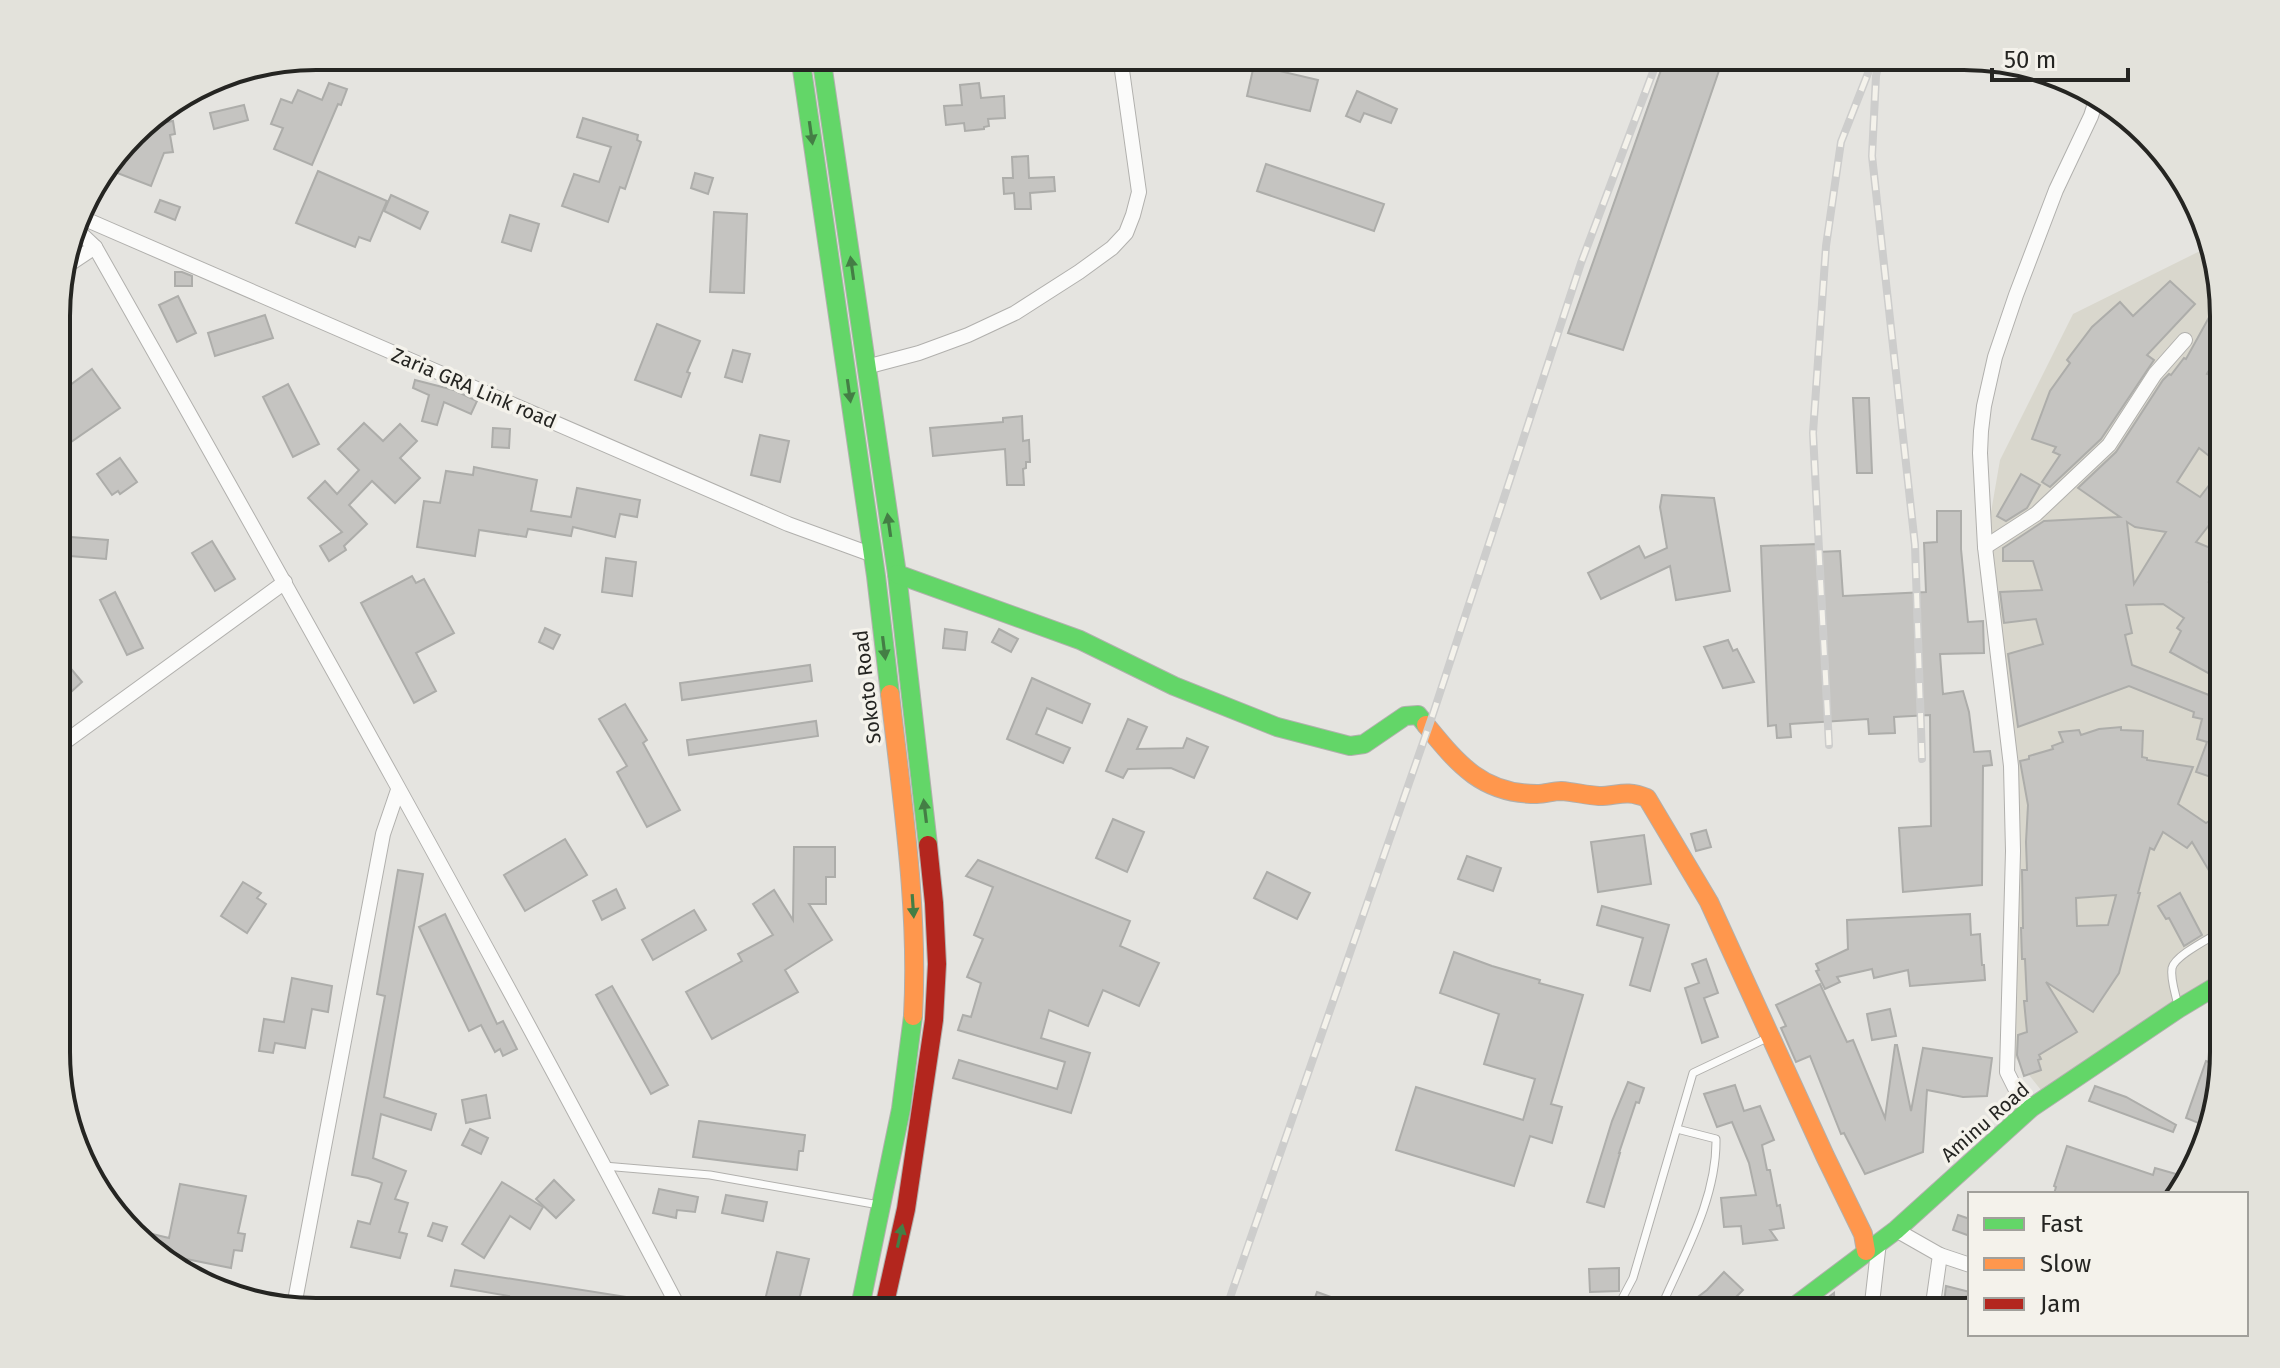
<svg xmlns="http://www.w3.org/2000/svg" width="2280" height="1368" font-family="'Fira Sans',sans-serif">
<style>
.built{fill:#d9d7cd}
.building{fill:#c5c4c1;stroke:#adadaa;stroke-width:2;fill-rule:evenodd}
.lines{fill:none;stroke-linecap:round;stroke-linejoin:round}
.lane-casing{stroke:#b1b0ad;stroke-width:9}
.street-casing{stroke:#b1b0ad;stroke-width:16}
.fast-casing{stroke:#b1b0ad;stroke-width:20}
.slow-casing{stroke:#b1b0ad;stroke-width:20}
.jam-casing{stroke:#b1b0ad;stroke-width:20}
.lane{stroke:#fbfbfa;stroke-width:7}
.street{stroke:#fbfbfa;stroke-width:14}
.fast{stroke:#63d668;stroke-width:18}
.slow{stroke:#ff974d;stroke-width:18}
.jam{stroke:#b3261e;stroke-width:18}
.rail-casing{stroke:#cdcdcc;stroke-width:8}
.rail{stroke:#f4f2eb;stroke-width:5;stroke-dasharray:15;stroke-linecap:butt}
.oneway{fill:#447e45}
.labels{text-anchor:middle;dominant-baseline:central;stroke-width:7;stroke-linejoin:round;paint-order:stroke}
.street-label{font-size:20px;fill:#252522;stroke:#f4f2eb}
.rim{fill:none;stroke:#252522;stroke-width:4}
</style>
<rect width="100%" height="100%" fill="#e5e4e0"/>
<!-- built -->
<path class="built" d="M2198,252L2210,254L2223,298V986L2041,1090L2014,1056L2019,846L1989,524L2000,460L2073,314Z"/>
<!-- building -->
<g class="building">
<path d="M1666,56H1724L1623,350L1568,333Z"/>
<path d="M1254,65L1318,80L1310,111L1247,96Z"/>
<path d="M329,83L347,89L341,105L338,104L312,165L274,149L283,128L271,124L281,99L292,103L298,90L322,100Z"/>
<path d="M979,83L981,98L1004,96L1005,118L988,119L989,126L984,127V129L965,131L964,123L946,125L944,106L962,105L960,85Z"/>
<path d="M1357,91L1397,109L1391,123L1364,113L1360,122L1346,116Z"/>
<path d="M244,105L248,120L214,129L210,113Z"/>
<path d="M583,118L638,135L637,140L641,142L625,189L620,187L608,222L562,206L574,174L599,182L611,147L577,137Z"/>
<path d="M173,121L175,134L170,135L173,152L164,153L151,186L107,169L139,127Z"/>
<path d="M1028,156L1029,178L1054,177L1055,191L1030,193L1031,209H1015L1014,193L1004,194L1003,178H1013L1012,157Z"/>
<path d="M1266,164L1384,204L1374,231L1257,191Z"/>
<path d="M318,171L387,201L370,241L359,237L355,247L296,223Z"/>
<path d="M695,173L713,178L708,194L691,188Z"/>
<path d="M391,195L428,212L420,229L384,211Z"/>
<path d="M160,200L180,207L175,220L155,212Z"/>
<path d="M714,212L747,214L744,293L710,292Z"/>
<path d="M510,215L539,224L531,251L502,242Z"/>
<path d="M175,272H182L192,276V286H175Z"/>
<path d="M2170,281L2195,304L2147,355L2154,360L2101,439L2050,487L2042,482L2060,455L2053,452L2056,447L2032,439L2050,391L2070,363L2067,360L2092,327L2120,302L2133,316Z"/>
<path d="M2222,294L2223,345L2207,374L2223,379V467L2199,448L2177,482L2200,497L2223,467V507L2196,542L2220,552L2209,581L2223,576V603L2217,615L2223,619V662L2219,679L2170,652L2181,631L2177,628L2184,618L2163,604L2126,605L2132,633L2125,635L2132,665L2214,697L2212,707L2223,709V781L2196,772L2207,742L2197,739L2202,719L2193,717L2194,712L2129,686L2018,727L2008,654L2043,644L2036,619L2004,623L2000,592L2042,590L2033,561H2003V548L2044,521L2120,517L2078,488L2116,452L2163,380L2169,374L2171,375L2184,358L2186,359ZM2127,522L2135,527L2166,532L2134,584Z"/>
<path d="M178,296L196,333L177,342L159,305Z"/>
<path d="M265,315L273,338L215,356L208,333Z"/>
<path d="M657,324L700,341L687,372L690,373L681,397L635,380Z"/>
<path d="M733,350L750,354L742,382L725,377Z"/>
<path d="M92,369L120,408L58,451V394Z"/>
<path d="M415,380L454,390L477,401L471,414L444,402L437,425L422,421L429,395L413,388Z"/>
<path d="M288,384L319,444L293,457L263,397Z"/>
<path d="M1853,398H1869L1872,473H1857Z"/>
<path d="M1022,416L1023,441L1029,440L1030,462H1026V468L1023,469L1024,485H1007L1005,449L933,456L930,428L1003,422V418Z"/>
<path d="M364,423L383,441L400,424L417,441L400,458L420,478L395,503L372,481L349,505L367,524L344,546L346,550L329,561L320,546L342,532L308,498L325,481L337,494L359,470L338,449Z"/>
<path d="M493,428L510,429L509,448L492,447Z"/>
<path d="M760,435L789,441L780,482L751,475Z"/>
<path d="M120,458L137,482L120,494L118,491L112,495L97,474Z"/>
<path d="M474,467L537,480L531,511L571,517L577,488L640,500L637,517L620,514L615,537L573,527L571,536L528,529L526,537L479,530L475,556L417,547L424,501L440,503L446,471L473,475Z"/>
<path d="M2021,474L2040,485L2027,508L2006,521L1997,516Z"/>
<path d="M1662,495L1714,498L1730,591L1676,600L1670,566L1601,599L1588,573L1639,546L1645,558L1667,548L1660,507Z"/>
<path d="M1937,511H1961V549L1968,622L1983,621L1984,653L1940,654L1943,694L1963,691L1969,712L1974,752L1990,751L1992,765L1983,766L1982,885L1903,892L1899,828L1931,826L1930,715L1894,717L1895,733L1869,734L1868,719L1790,724L1791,737L1777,738L1776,725L1768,726L1761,546L1817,544V552L1840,551L1843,596L1926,592L1924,543L1937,542Z"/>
<path d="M58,536L108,540L106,559L58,555Z"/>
<path d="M212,541L235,579L215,591L192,553Z"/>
<path d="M606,558L636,562L632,596L602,592Z"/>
<path d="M412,576L416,583L424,579L454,633L416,653L436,691L414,703L361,603Z"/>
<path d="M115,592L143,648L127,655L100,600Z"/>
<path d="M545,628L560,635L553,649L539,642Z"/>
<path d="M945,629L967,632L965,650L943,648Z"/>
<path d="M999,629L1018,639L1011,652L992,642Z"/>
<path d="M1728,640L1733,651L1737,649L1754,682L1723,688L1704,647Z"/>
<path d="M810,665L812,681L682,700L680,683Z"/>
<path d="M72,670L82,682L71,692L61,680Z"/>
<path d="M1032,678L1090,704L1082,723L1047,708L1036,734L1070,748L1063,763L1007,739Z"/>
<path d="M625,704L647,740L643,743L680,810L647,827L617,772L627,766L599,719Z"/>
<path d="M1128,719L1147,727L1137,749L1183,748L1187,738L1208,747L1194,778L1171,768L1128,769L1123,778L1106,771Z"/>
<path d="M816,721L818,736L689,755L687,740Z"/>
<path d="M2121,727V730L2143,731L2142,757L2147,758V760L2193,767L2178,804L2206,823L2223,812V867L2211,874L2192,842L2187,848L2163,832L2154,850L2150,848L2138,893H2140L2119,973L2093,1012L2046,982L2077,1032L2039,1055L2041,1059L2038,1060L2041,1070L2024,1076L2017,1055L2018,1035L2027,1032L2024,1001H2027L2025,959H2022L2021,928H2023L2022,870H2027L2026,842L2028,805L2020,761L2029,759V756L2053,749L2052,746L2063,742L2059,732L2079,730L2081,735L2099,729ZM2116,895L2108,925L2077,926L2076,898Z"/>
<path d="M1113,819L1144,832L1127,872L1096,858Z"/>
<path d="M1706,830L1711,847L1696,851L1691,834Z"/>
<path d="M1644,835L1651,884L1598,892L1591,842Z"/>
<path d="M565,839L587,875L525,911L504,875Z"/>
<path d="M794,847H835V877H826V904H809L832,940L785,970L798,992L712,1039L686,992L742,961L738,954L773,935L753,904L774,890L793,920Z"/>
<path d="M1467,856L1501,868L1493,891L1458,879Z"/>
<path d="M978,860L1130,921L1120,946L1159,963L1139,1006L1103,990L1088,1026L1049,1010L1041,1038L1090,1053L1071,1113L953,1078L959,1060L1057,1089L1065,1062L958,1030L963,1015L971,1017L981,983L967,977L983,939L974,935L993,887L966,876Z"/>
<path d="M398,870L423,874L384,1097L436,1114L431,1130L381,1114L373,1158L406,1171L395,1199L408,1203L399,1232L407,1234L400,1258L351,1247L358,1221L370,1224L382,1183L368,1178L352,1175L385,996L377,994Z"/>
<path d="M1267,872L1310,893L1297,919L1254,898Z"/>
<path d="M243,882L261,893L257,898L266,904L247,933L221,916Z"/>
<path d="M616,889L625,908L602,920L593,901Z"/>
<path d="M2180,893L2202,935L2184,946L2169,918L2166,919L2158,906Z"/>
<path d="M1602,906L1669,925L1650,991L1630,985L1643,938L1597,925Z"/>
<path d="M694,910L706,930L653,960L642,940Z"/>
<path d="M445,914L497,1024L503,1021L517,1049L503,1056L500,1049L495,1052L481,1025L469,1031L419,927Z"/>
<path d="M1970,914L1971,935L1980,934L1982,965H1984L1985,980L1910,986L1908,970L1874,978L1872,969L1837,977L1840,982L1825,989L1816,971L1819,970L1816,964L1848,949L1847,920Z"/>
<path d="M1454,952L1492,966L1540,980L1539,983L1583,995L1551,1104L1562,1107L1552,1143L1530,1136L1514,1186L1396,1150L1416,1087L1523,1120L1535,1079L1484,1064L1499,1014L1440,993Z"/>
<path d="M1706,959L1718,993L1704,998L1718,1037L1702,1043L1685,988L1699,983L1692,964Z"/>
<path d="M292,978L332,986L328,1012L312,1009L305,1048L275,1043L273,1053L259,1051L264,1019L284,1022Z"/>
<path d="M1820,984L1847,1042L1853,1040L1885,1118L1895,1045H1897L1911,1111L1923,1048L1992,1058L1987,1096L1963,1097L1927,1090L1923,1152L1865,1174L1844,1133L1841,1134L1810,1056L1796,1062L1781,1028L1786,1026L1776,1005Z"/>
<path d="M612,986L668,1085L651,1094L596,995Z"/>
<path d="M1890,1009L1896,1036L1872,1040L1867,1014Z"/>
<path d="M2206,1061L2223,1067L2206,1126L2186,1118Z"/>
<path d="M1628,1082L1644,1088L1639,1103L1636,1102L1619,1153H1620L1604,1207L1587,1202L1612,1121Z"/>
<path d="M1735,1085L1744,1111L1760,1106L1774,1140L1762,1145L1767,1170H1770L1777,1206L1780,1205L1784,1228L1770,1230L1777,1240L1743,1244L1741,1226L1724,1227L1721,1198L1756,1195L1749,1163L1732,1122L1717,1127L1704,1094Z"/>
<path d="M2095,1086L2126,1097L2176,1125L2173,1132L2089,1101Z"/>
<path d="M486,1095L490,1118L466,1123L462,1100Z"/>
<path d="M699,1121L805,1135L803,1151H799L797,1170L693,1157Z"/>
<path d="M470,1129L488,1138L481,1154L462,1145Z"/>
<path d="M2067,1146L2153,1175L2155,1168L2190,1178L2189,1183L2178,1194H2054L2056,1187L2054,1186Z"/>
<path d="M554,1180L574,1200L556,1218L536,1199Z"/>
<path d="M502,1182L543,1207L530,1229L510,1216L484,1258L462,1244Z"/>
<path d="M180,1184L246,1196L238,1233L245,1234L242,1251L234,1250L231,1268L186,1259L184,1276L136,1230L169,1238Z"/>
<path d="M659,1189L698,1197L695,1212L677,1210L676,1218L653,1213Z"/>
<path d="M726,1195L767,1202L763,1221L722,1213Z"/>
<path d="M1958,1215L1970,1219V1236L1953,1230Z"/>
<path d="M433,1223L447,1227L442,1241L428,1236Z"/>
<path d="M777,1252L809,1259L796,1312H762Z"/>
<path d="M1619,1268V1291L1590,1292L1589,1269Z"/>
<path d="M455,1270L633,1298L630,1312H610L553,1302L552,1308L508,1301L509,1296L451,1286Z"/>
<path d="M1724,1272L1743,1290L1730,1303L1729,1301L1715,1312H1678L1707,1290Z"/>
<path d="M1946,1286L1970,1292V1311H1943Z"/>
<path d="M1317,1292L1367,1310L1366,1312H1327L1312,1306Z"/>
<path d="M1834,1293L1835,1312H1812V1310Z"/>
</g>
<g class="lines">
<!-- lane casing -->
<g class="lane-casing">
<g id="lane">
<path d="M2178,1006C2176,995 2170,979 2172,968C2175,955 2211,938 2223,930"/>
<path d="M604,1166L710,1175L879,1205"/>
<path d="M1615,1312L1633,1278L1693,1073L1769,1037"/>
<path d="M1659,1312C1682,1258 1717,1200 1716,1139L1677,1129"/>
</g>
</g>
<!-- street casing -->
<g class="street-casing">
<g id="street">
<path d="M78,216L788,524L873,555"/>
<path d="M75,228L95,247C295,600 493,953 681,1312"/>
<path d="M62,269L95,247"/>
<path d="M866,367L919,353L968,335L1015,313L1079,272L1112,248L1126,233L1133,215L1139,192L1120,56"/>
<path d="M1985,547L2036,514L2109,445L2155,374L2185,340"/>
<path d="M58,747L285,582"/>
<path d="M2031,1108L2017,1092L2007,1072L2013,851L2011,766L1985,547L1980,453L1981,431L1984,406L1995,357L2016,295L2056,190L2091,116L2098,94"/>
<path d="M1896,1230L1940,1255L1970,1265"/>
<path d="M294,1306L383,834L398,790"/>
<path d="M1932,1311L1940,1255"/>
<path d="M1871,1312L1879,1242"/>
</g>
</g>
<!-- fast casing -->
<g class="fast-casing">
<g id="fast">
<path d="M800,56L876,576L890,694"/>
<path d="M821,56L897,574L928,845"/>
<path d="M897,574L1080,640L1174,686L1277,727L1350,746L1364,744L1405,716L1418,715L1426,725"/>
<path d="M859,1312L901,1109L913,1016"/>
<path d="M1787,1312L1896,1230L2031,1108L2178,1009L2223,982"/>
</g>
</g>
<!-- slow casing -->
<g class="slow-casing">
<g id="slow">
<path d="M890,694C902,801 919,908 913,1016"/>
<path d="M1426,725C1458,764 1482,794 1537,794C1545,794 1553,791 1561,791C1574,792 1586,795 1599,796C1618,796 1625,789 1647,798L1709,902L1825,1156L1863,1234L1866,1251"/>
</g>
</g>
<!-- jam casing -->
<g class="jam-casing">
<path id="jam" d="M883,1312L906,1209L934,1020L937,964L934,903L928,845"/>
</g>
<!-- lane -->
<use href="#lane" class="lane"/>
<!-- street -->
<use href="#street" class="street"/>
<!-- fast -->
<use href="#fast" class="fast"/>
<!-- slow -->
<use href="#slow" class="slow"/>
<!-- jam -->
<use href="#jam" class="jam"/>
<!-- rail casing -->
<g class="rail-casing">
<g id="rail">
<path d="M1880,56L1876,76L1872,156L1915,545L1922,759"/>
<path d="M1829,745L1813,433L1826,246L1841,142L1872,63"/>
<path d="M1225,1312L1432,717L1581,263L1659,56"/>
</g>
</g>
<!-- rail -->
<use href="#rail" class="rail"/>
</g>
<!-- one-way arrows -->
<defs><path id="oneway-solid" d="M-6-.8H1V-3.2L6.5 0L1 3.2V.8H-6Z" transform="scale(2)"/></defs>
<g class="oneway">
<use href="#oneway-solid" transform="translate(811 133) rotate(82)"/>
<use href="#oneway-solid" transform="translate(852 268) rotate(-98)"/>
<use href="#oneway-solid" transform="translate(849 391) rotate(82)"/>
<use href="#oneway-solid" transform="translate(889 525) rotate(-98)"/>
<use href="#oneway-solid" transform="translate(884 648) rotate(83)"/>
<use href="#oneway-solid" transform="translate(925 811) rotate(-97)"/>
<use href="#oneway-solid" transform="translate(913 906) rotate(86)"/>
<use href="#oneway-solid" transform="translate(900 1236) rotate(-77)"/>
</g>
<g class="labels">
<!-- street labels -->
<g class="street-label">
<text transform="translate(474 388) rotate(23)">Zaria GRA Link road</text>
<text transform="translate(867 687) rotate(-97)">Sokoto Road</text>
<text transform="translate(1985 1122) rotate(-41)">Aminu Road</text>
</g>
</g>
<!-- crop -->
<path d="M0 0H2280V1368H0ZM316 70H1964A246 246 0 0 1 2210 316V1052A246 246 0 0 1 1964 1298H316A246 246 0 0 1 70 1052V316A246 246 0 0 1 316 70Z" fill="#e3e2db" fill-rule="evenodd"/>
<path class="rim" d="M316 70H1964A246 246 0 0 1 2210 316V1052A246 246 0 0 1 1964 1298H316A246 246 0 0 1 70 1052V316A246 246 0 0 1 316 70Z"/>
<!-- legend -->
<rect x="1968" y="1192" width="280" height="144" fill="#f4f2eb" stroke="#a1a09b" stroke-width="2"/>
<rect x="1984" y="1218" width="40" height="12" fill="#63d668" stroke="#a1a09b" stroke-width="2"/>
<text x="2040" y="1232" font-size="24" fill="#252522">Fast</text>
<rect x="1984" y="1258" width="40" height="12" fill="#ff974d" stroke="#a1a09b" stroke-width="2"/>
<text x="2040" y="1272" font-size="24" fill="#252522">Slow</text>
<rect x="1984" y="1298" width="40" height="12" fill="#b3261e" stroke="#a1a09b" stroke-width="2"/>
<text x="2040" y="1312" font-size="24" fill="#252522">Jam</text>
<!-- scale -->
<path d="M1992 68v12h136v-12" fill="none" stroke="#252522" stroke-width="4"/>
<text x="2004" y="68" font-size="24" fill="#252522" stroke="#f4f2eb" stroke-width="6" paint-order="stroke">50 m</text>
</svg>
